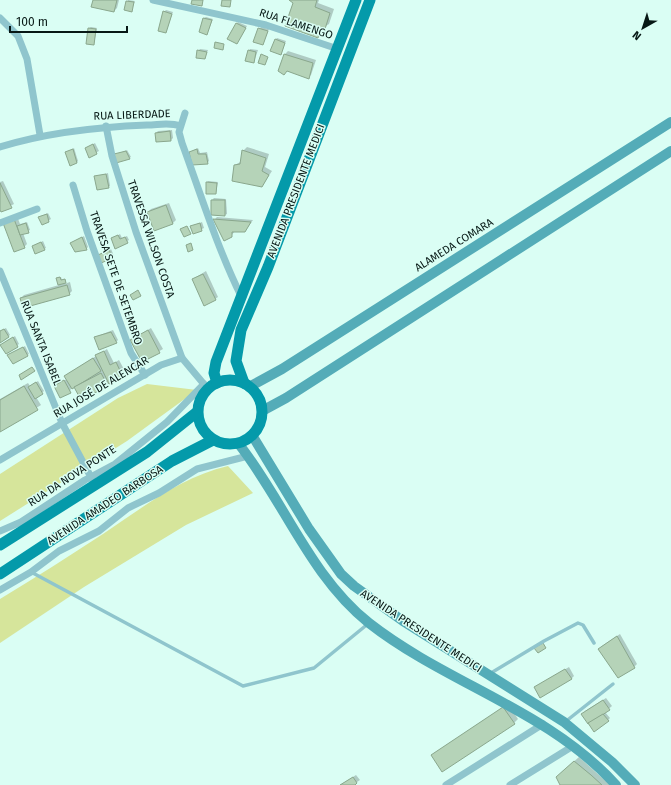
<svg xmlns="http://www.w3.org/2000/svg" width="671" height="785" font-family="'Fira Sans',sans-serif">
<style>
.green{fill:#d6e59b}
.shadow{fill:#0003}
.building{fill:#b5d3b8;stroke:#8aa78d}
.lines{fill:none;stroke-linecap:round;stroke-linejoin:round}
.lane{stroke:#8fc5cd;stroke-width:3.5}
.street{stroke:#8fc5cd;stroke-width:7}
.secondary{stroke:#54acb8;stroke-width:10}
.primary{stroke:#049aaa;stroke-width:11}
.labels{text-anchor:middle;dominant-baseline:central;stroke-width:3;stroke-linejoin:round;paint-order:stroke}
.street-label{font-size:11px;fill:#071815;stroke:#dafef4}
</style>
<rect width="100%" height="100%" fill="#dafef4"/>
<!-- green -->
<g class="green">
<path d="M147,384L197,390L127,441L0,521V474L118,398Z"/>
<path d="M228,466L253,493L186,525L84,587L0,643V599C35,578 69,556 103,534C142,508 181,477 228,466Z"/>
</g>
<!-- shadow -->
<g class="shadow">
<path d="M94,0H119L117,8L114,11Z"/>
<path d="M128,0L135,1L131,11L125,9Z"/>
<path d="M290,0H319L318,3L334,9L329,24L324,27L318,36L294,2Z"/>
<path d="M166,10L173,12L166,32L164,12Z"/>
<path d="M206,17L213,19L207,34L204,18Z"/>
<path d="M238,22L247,26L237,43L236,24Z"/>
<path d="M91,27L97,28L94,44L89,28Z"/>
<path d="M261,27L269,29L263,44L255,41Z"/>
<path d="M277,38L286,41L281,54L276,39Z"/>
<path d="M200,49L208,50L205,58L198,51Z"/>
<path d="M250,49L258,50L254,62L249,51Z"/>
<path d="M288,51L316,60L311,75L308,77L287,71H280L285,54Z"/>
<path d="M172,130L173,138L171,140L157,141L156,133L158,131Z"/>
<path d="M95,143L99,151L89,156L86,148Z"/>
<path d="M247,147L269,154L265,167L272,171L262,186L235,165L242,161L243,151Z"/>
<path d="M74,148L78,161L76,163L67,152Z"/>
<path d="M198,148L200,153L207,152L209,161L207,163L190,152Z"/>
<path d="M127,150L131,157L129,158L115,155Z"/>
<path d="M108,173L110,186L108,187L95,177Z"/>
<path d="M3,181L14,204L0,211V182Z"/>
<path d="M208,181L218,182L216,193L207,182Z"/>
<path d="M214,198L226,199L227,214L225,215L212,214V200Z"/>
<path d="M169,203L176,220L173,223L155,230L148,212L151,209Z"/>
<path d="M48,213L51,219L43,224L39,217Z"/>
<path d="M17,216L20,224L27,222L30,230L23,233L27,244L24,247L4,223Z"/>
<path d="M217,217L253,220L245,231H235L231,236L214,220Z"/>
<path d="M202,222L204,228L193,233L192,226Z"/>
<path d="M120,234L122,238L127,236L129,240L116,247L112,239Z"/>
<path d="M84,236L88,247L86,249L71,243Z"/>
<path d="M43,241L46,248L44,249L35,245Z"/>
<path d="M111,249L114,256L112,257L101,254Z"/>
<path d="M206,271L218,297L215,299L193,279Z"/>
<path d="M61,277L62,280L65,279L66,281L64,284L70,282L72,291L69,294L21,298L24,295L59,285L57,278Z"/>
<path d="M6,328L10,335L0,341V331Z"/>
<path d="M151,328L163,349L142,361L131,340Z"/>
<path d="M113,330L118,340L116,342L95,337Z"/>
<path d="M15,336L19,344L6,352L1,345Z"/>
<path d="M25,346L29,354L27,355L10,354Z"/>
<path d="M107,349L114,363L119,360L126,373L123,376L107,385L74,386L71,388L70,392L55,386L67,379L68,374Z"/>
<path d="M38,381L44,391L36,397L41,405L0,431V399L28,383L30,386Z"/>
<path d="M620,634L637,664L634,667L602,646Z"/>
<path d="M569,667L574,676L571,679L535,687Z"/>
<path d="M606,698L612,706L605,712L610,718L608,720L585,711Z"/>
<path d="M508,704L518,719L514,723L432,755Z"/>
<path d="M579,757L610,785H561V773Z"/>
<path d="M356,775L360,780L357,782L353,785H340Z"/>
</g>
<!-- building -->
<g class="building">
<path d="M93,0H117L114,12L91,7Z"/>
<path d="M192,0H203L202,6L191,4Z"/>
<path d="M222,0H231L230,7L221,6Z"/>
<path d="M289,0H317L315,7L330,13L325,29L321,28L318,38L285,26L293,3Z"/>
<path d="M126,1L134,2L132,12L124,10Z"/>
<path d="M163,11L172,14L166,33L158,31Z"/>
<path d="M203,18L212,20L207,35L199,32Z"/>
<path d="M236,23L246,28L237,44L227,39Z"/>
<path d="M88,28L96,29L94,45L86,44Z"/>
<path d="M258,28L268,31L263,45L253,42Z"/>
<path d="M275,39L285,43L281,55L270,51Z"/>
<path d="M215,42L224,44L223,50L214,48Z"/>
<path d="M197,50L207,52L205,59L196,58Z"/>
<path d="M248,50L256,52L254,63L245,61Z"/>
<path d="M261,54L268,57L265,65L258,63Z"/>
<path d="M284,54L313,63L309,79L287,71L284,75L278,71Z"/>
<path d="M170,131L171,141L156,142L155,133Z"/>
<path d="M93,144L97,154L89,158L85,148Z"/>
<path d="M73,149L77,163L70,166L65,152Z"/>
<path d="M197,149L198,154H206L208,164L192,165L189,152Z"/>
<path d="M242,150L266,158L262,171L269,175L262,187L232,181L234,165L240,164Z"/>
<path d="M126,151L130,159L116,163L114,154Z"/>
<path d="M106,174L109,188L97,190L94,176Z"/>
<path d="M206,182L217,183L216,194H206Z"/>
<path d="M0,183L12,208L1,212L0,210Z"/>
<path d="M211,200H225V216L211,215Z"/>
<path d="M166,205L173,224L154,231L147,212Z"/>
<path d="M47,214L49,222L42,225L38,217Z"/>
<path d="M14,219L25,248L14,252L3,223Z"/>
<path d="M213,219L251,222L245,232H232V237L224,241Z"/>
<path d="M26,223L29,233L20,235L17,226Z"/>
<path d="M200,223L202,231L193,234L190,226Z"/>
<path d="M187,226L191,234L184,237L180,229Z"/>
<path d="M118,235L120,239L125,237L128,243L115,249L111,238Z"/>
<path d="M82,237L87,250L75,252L70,243Z"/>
<path d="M41,242L45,250L35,254L32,246Z"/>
<path d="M191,243L193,250L188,252L186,245Z"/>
<path d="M109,250L113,258L101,263L98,255Z"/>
<path d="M203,274L216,300L204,306L192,279Z"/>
<path d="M60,277L61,280L65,279L66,283L58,285L56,278Z"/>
<path d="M67,285L70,295L23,308L20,298Z"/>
<path d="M138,290L141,296L133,300L130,295Z"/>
<path d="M4,329L9,337L0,343V331Z"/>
<path d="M148,330L160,353L142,362L130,340Z"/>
<path d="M111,332L117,343L99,350L94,337Z"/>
<path d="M13,337L18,347L6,354L0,345Z"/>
<path d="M23,347L28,356L13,364L7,355Z"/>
<path d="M104,351L110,365L116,362L123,377L109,384L95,355Z"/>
<path d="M93,358L101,371L72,389L64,376Z"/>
<path d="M32,367L35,371L21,380L19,375Z"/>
<path d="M101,373L108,386L81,400L74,387Z"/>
<path d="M64,380L71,393L60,398L54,386Z"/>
<path d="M36,382L43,394L35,399L28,387Z"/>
<path d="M24,386L38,410L0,432V400Z"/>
<path d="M617,636L635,668L618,678L598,649Z"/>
<path d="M543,643L546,648L538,653L534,648Z"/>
<path d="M565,669L572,679L540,698L534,687Z"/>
<path d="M603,700L610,710L588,724L581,714Z"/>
<path d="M503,707L515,724L442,772L431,755Z"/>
<path d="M603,714L609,721L594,732L588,723Z"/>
<path d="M574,761L591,775L602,785H560L556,777Z"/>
<path d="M353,777L357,783L355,785H340Z"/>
</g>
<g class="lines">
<!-- lane -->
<g class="lane">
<path d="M31,572L243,686L314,668L369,623"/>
<path d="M491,673L544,641L578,623L583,625L594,643"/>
<path d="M565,722L613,684"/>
</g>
<!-- street -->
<g class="street">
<path d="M153,0L266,25L338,49"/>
<path d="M0,18L18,36L27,59L40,135"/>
<path d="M185,113L179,132L182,143C201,195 217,247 241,296"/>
<path d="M106,126L112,156L136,232L182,358"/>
<path d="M0,147C48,132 97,127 147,125C158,125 170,122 180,126"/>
<path d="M73,185L87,231L131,353L145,375"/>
<path d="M0,223L37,209"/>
<path d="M0,271L62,423L92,479"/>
<path d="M0,460L161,365L182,358L208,389"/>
<path d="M0,531L21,522L85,480L115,464L167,422L204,384"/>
<path d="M0,590L31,572L59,551L99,531L128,508L159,493L197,469L248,456"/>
<path d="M446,785L543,724"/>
<path d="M510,785L573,746"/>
</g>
<!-- secondary -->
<g class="secondary">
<path d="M249,387L282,369L671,122"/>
<path d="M262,411L286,398L671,151"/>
<path d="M252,435L309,529L341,574L354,586L403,621L564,722L612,762L635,785"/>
<path d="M238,443C284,501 310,576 369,623C447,684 548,710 616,785"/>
</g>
<!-- primary -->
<g class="primary">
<circle cx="230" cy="412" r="32"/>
<path d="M217,383L214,373L216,362L356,0"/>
<path d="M244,383L236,361L241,330L268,267L370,0"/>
<path d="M0,545L147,452L197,412"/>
<path d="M0,574L172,461L213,440"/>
</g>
</g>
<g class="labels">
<!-- street labels -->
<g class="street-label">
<text transform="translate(296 24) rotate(18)">RUA FLAMENGO</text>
<text transform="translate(132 115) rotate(-2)">RUA LIBERDADE</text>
<text transform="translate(296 191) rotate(-69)">AVENIDA PRESIDENTE MEDICI</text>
<text transform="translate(151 239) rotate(71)">TRAVESSA WILSON COSTA</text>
<text transform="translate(454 245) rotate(-32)">ALAMEDA COMARA</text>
<text transform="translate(116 278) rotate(71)">TRAVESA SETE DE SETEMBRO</text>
<text transform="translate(41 343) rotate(68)">RUA SANTA ISABEL</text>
<text transform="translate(101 387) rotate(-31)">RUA JOSÉ DE ALENCAR</text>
<text transform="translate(72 476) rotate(-33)">RUA DA NOVA PONTE</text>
<text transform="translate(105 505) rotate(-33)">AVENIDA AMADEO BARBOSA</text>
<text transform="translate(421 631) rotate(33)">AVENIDA PRESIDENTE MEDICI</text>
</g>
</g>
<!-- north arrow -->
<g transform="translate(643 28) rotate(219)" stroke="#dafef4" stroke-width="3" paint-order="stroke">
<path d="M0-3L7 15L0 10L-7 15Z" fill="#071815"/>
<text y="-6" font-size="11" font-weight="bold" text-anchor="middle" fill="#071815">N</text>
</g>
<!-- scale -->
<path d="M10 26v6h117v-6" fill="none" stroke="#071815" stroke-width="2"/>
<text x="16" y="26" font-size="12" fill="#071815" stroke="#dafef4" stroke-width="3" paint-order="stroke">100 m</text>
</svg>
